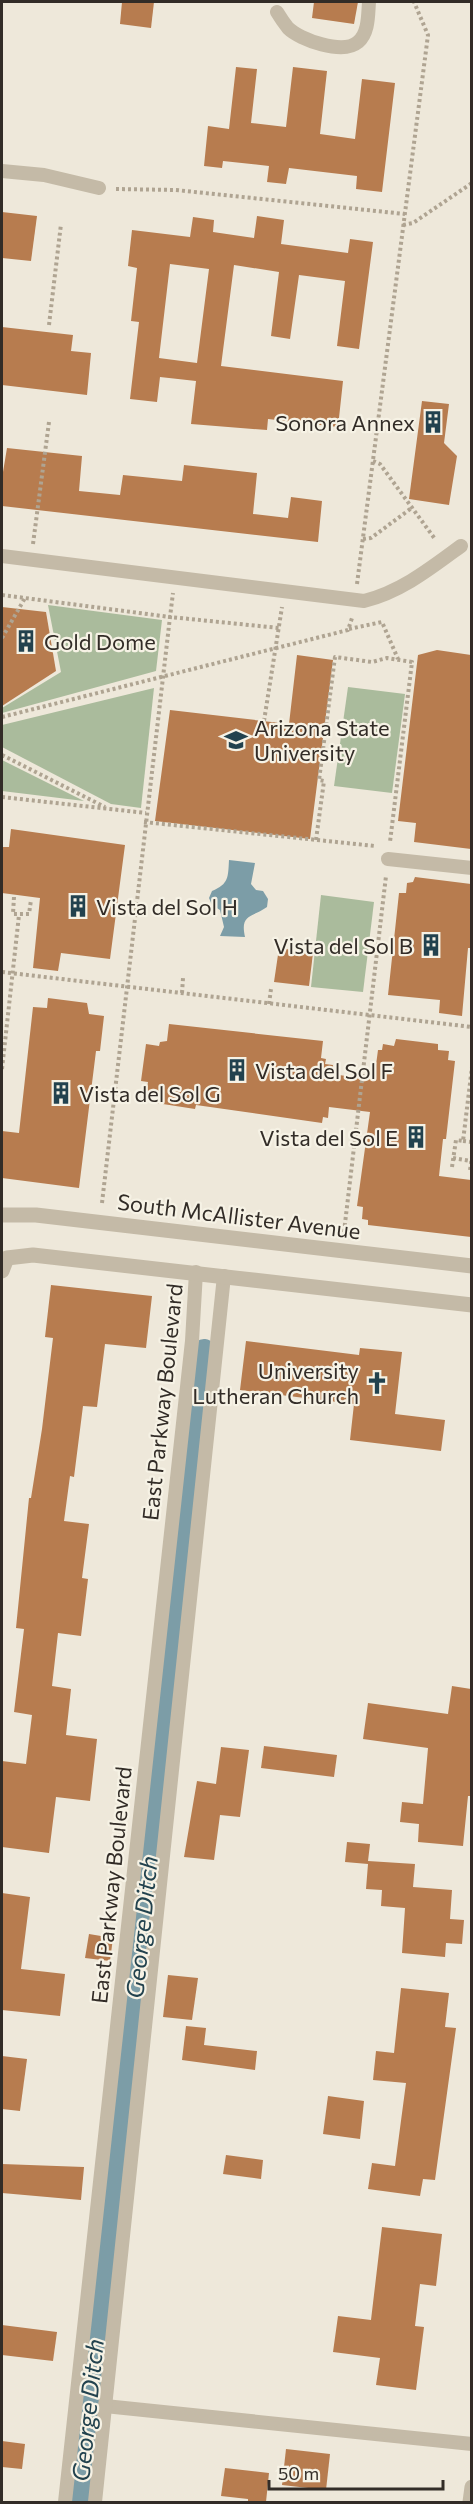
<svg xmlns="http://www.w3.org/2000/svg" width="473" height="2504" font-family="Commissioner,sans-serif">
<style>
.green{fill:#aabb9c}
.water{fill:#7c9da7}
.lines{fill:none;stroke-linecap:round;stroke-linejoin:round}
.canal{stroke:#7c9da7;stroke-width:24}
.building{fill:#b77c4f;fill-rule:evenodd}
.path{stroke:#afa492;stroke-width:4;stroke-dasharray:3 3;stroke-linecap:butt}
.service{stroke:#c4baa7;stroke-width:14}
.minor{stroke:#c4baa7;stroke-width:15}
.labels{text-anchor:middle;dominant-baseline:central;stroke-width:4.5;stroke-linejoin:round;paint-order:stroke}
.poi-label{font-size:22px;fill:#322c27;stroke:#f6f2e5;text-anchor:start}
.street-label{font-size:22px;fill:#322c27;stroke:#f6f2e5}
.water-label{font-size:24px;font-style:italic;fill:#22424e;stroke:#f6f2e5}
</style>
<rect width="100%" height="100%" fill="#eee8da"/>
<!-- green -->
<g class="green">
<path d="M48,605L162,620L156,671L2,713V708L61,672Z"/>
<path d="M348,687L405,694L392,793L334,786Z"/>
<path d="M154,688L141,808L111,804L2,747V725Z"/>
<path d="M2,760L84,801L2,791Z"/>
<path d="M321,895L374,902L363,992L311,987Z"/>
</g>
<!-- water -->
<path class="water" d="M229,860L255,863L251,884L256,890L263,891L268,899L267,907C251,918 240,914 245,937L220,936L224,927L220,910L212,905L209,898L212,891C229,884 228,877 229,860Z"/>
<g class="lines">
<!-- canal -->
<path class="canal" d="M77,2502L204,1351"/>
</g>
<!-- building -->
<g class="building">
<path d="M122,2H154L151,28L120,24Z"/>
<path d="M314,2H358L354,24L312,18Z"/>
<path d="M236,67L257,69L251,123L286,127L293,67L327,71L320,134L355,139L362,79L395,83L382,192L356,189L357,176L289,168L286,184L267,182L269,166L223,161L222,168L204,166L208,126L229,129Z"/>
<path d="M2,212L37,216L31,261L2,258Z"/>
<path d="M257,216L284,220L281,244L348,253L350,239L373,242L359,349L337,346L345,281L299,275L290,339L271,336L279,272L234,265L221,366L343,381L338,427L268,419L267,430L191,424L196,381L160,377L157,402L130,399L139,322L131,321L137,268L128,266L132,230L190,237L193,217L214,220L213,232L254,238ZM170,264L209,269L197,363L159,358Z"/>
<path d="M2,327L73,335L71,351L91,353L87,395L2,385Z"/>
<path d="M422,401L449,404L444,443L457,456L449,505L409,499Z"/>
<path d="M7,448L82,456L79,491L120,495L123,475L182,481L184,465L257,473L253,514L288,518L291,497L322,501L318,542L2,506V478Z"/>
<path d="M2,607L46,612L56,671L2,706Z"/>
<path d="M437,650L471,655V849L414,842L416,823L398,821L418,655Z"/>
<path d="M297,655L333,660L310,839L155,821L170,710L289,724Z"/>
<path d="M11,829L125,845L110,959L61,953L58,971L33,968L40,898L2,893V847H9Z"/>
<path d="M415,877L471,884V948H468L462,1016L439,1013L440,1000L388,995L399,893H406L407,883L413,882Z"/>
<path d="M279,948L313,953L309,986L274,982Z"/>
<path d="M48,998L87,1003L89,1014L104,1016L100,1051H96L79,1188L2,1178V1131L19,1133L33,1007L47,1008Z"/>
<path d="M169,1024L323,1041L321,1058L326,1059L325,1064L333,1065L332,1074L374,1080L378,1050H382L383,1044L394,1046L396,1039L438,1044V1050L449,1051L448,1060L455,1061L446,1139H443L439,1176L471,1180V1237L368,1225V1220L362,1219L363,1207L357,1206L370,1112L329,1107L328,1118L323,1117L322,1123L196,1105L195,1109L150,1102L152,1094H146L148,1082L141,1081L146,1044L159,1046L160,1042L167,1041Z"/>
<path d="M51,1285L152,1296L146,1348L105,1344L97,1407L83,1406L74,1477L70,1476L64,1521L89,1524L82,1578L88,1579L81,1636L58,1633L52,1686L71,1689L66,1735L97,1739L90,1801L56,1797L49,1853L2,1847V1761L26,1764L32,1715L14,1712L24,1629L16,1628L29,1498H31L42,1429L53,1338L45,1337Z"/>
<path d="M246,1341L359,1355L360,1348L402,1352L395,1414L445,1420L441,1451L350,1440L354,1404L240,1390Z"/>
<path d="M452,1686L471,1689V1796H468L463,1846L418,1842L419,1824L400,1822L402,1802L423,1804L428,1748L363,1739L368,1703L448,1714Z"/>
<path d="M264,1746L337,1755L334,1777L261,1768Z"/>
<path d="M221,1747L249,1750L240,1817L220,1815L214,1860L184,1857L197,1781L216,1784Z"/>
<path d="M347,1842L370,1844L368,1861L415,1864L413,1887L452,1890L450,1919L464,1920L462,1944L446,1943L445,1957L402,1953L405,1908L381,1906L382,1890L366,1889L368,1864L345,1862Z"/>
<path d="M2,1893L30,1897L21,1969L65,1974L60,2016L2,2010Z"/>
<path d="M89,1934L113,1938L110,1961L85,1958Z"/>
<path d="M168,1975L198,1978L192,2020L163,2017Z"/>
<path d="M401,1988L449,1993L445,2027L456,2028L435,2180L423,2179L420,2196L368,2189L372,2163L395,2166L406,2083L373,2080L376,2051L394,2053Z"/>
<path d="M186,2026L206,2028L204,2045L257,2051L255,2070L182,2060Z"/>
<path d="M2,2056L27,2059L20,2111L2,2109Z"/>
<path d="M328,2096L364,2101L360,2139L323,2134Z"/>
<path d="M226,2155L263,2160L261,2179L223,2174Z"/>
<path d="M2,2164L84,2167L81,2200L2,2193Z"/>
<path d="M382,2227L442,2234L436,2286L420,2284L415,2326L424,2327L416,2390L376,2385L380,2358L333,2352L338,2316L371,2320Z"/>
<path d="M2,2325L57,2332L53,2361L2,2355Z"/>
<path d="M2,2441L25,2444L22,2469L2,2467Z"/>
<path d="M286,2449L330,2454L326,2490L282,2485Z"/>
<path d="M225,2468L269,2473L266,2502H248V2499L221,2496Z"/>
</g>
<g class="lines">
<!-- path -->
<g class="path">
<path d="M116,189L176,190L405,214"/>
<path d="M403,225L413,223L472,183"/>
<path d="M49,325L61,224"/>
<path d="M373,461L380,464L435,539"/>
<path d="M363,539L371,538L413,507"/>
<path d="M33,544L49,422"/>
<path d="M357,584L428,35L414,2"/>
<path d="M2,595L170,617L173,593"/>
<path d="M349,629L382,622L398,659"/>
<path d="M2,638L25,598"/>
<path d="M2,717L348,630L352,618"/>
<path d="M264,721L282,607"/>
<path d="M2,755L105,807"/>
<path d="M2,797L146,813"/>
<path d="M144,822L375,846"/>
<path d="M316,840L324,781L319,780L335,657L372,662L387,658L412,662L390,842"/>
<path d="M14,897L13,914H29L31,900"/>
<path d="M2,972L472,1027"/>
<path d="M182,993L183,978"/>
<path d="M269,1004L271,989"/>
<path d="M2,1069L19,915"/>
<path d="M463,1141L472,1142"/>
<path d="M453,1158L471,1161"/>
<path d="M452,1167L456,1140L463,1141L472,1067"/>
<path d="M470,1170L472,1157"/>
<path d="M102,1203L170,617L279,628"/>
<path d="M344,1232L386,876"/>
</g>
<!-- service -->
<g class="service">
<path d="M277,12C280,17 284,23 288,28C300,40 343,55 358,42C369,33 368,14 369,2"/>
<path d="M2,171L44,175L99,188"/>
<path d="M2,556L364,601C401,592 431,568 461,546"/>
<path d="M388,859L472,868"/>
<path d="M105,2406L472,2444"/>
<path d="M65,2502L192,1341L196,1272"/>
<path d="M95,2502L224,1276"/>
</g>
<!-- minor -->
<g class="minor">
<path d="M2,1215H36L472,1266"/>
<path d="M2,1271L7,1258L33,1255L472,1305"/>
<path d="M470,2502L472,2487"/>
</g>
</g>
<!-- icons -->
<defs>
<g id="building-bare" transform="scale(1.8)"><path d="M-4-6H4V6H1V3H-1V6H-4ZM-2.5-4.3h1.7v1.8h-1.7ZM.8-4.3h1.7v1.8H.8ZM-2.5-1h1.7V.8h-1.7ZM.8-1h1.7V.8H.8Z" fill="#22424e" stroke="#f6f2e5" stroke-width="2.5" paint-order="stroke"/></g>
<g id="university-bare" transform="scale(1.8)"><path d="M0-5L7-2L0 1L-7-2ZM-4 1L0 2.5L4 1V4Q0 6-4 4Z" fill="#22424e" stroke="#f6f2e5" stroke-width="2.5" paint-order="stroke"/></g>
<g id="church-bare" transform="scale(1.8)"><path d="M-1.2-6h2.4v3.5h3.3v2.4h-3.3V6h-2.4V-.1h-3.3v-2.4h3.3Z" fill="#22424e" stroke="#f6f2e5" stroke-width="2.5" paint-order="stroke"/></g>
</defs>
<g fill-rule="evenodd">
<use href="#building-bare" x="433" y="422"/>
<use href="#building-bare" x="26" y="641"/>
<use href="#university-bare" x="236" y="740"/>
<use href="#building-bare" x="78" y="906"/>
<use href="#building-bare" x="431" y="945"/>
<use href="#building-bare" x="237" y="1070"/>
<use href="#building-bare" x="61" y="1093"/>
<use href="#building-bare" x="416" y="1137"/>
<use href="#church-bare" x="377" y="1383"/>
</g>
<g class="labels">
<!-- poi labels -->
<g class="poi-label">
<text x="415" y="422" text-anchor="end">Sonora Annex</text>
<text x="44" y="641">Gold Dome</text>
<text x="254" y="727">Arizona State<tspan x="254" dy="25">University</tspan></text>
<text x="96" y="906">Vista del Sol H</text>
<text x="413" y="945" text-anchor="end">Vista del Sol B</text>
<text x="255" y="1070">Vista del Sol F</text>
<text x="79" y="1093">Vista del Sol G</text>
<text x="398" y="1137" text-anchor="end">Vista del Sol E</text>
<text x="359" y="1370" text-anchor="end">University<tspan x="359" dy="25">Lutheran Church</tspan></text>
</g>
<!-- street labels -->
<g class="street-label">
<text transform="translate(239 1216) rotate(7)">South McAllister Avenue</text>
<text transform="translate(162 1402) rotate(-84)">East Parkway Boulevard</text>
<text transform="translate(111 1885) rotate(-84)">East Parkway Boulevard</text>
</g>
<!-- water labels -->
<g class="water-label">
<text transform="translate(141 1927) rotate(-84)">George Ditch</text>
<text transform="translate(87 2410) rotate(-84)">George Ditch</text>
</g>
</g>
<!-- border -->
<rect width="473" height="2504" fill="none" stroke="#322c27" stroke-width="6"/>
<!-- scale -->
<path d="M269 2480v9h174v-9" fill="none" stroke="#322c27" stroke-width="3"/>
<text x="278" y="2480" font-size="18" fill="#322c27" stroke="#f6f2e5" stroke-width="4.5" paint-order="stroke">50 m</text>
</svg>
